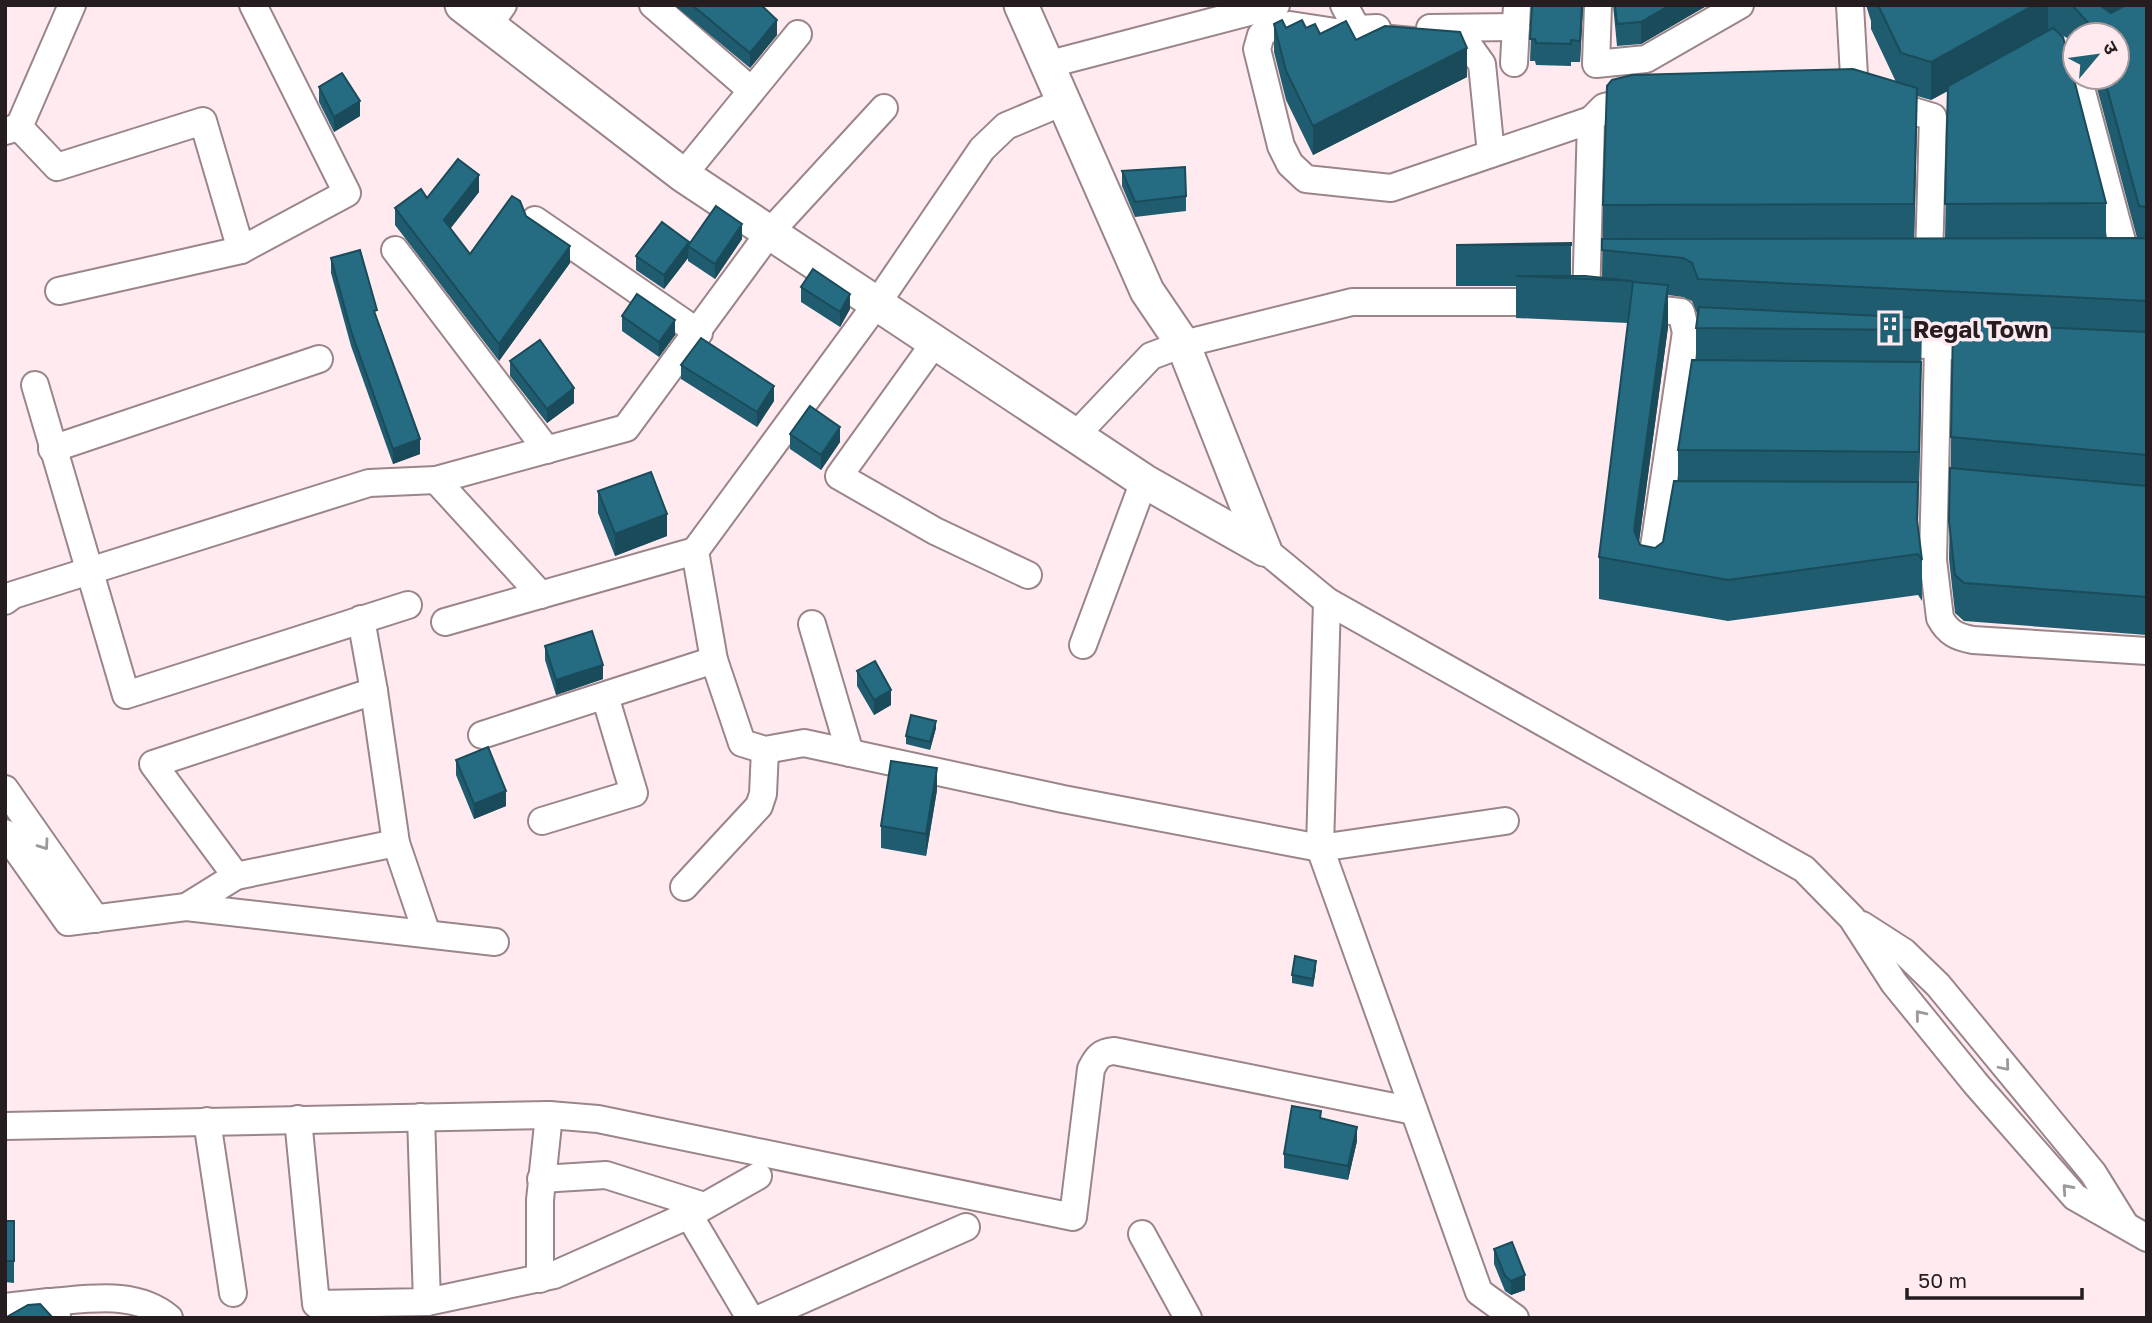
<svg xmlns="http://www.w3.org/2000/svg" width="2152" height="1323" font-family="'Golos Text','Noto Sans Devanagari',sans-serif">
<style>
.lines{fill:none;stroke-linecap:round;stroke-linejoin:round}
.minor-casing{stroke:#9a8589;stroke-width:30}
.tertiary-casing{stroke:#9a8589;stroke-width:37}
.minor{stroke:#fff;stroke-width:26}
.tertiary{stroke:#fff;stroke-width:33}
.wall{fill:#205c6f;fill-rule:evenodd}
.shaded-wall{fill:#1a4b5a}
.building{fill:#256b81;stroke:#1a4b5a;stroke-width:2}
.oneway{stroke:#9d999a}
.labels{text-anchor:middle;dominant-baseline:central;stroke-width:7;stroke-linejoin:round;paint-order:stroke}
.poi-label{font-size:24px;font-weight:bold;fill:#251d1f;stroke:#ffebef;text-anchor:start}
</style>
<rect width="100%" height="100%" fill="#ffebef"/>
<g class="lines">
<!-- minor casing -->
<g class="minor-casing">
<g id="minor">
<path d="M653,5L751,90"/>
<path d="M1344,5L1357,29L1377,28"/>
<path d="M1598,5L1596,64L1646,59L1740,5"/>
<path d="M1850,5L1855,94"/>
<path d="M488,26L503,5"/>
<path d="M1430,28L1516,27"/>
<path d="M2068,57L2075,54"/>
<path d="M1514,63L1517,5"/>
<path d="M1046,65L1276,5"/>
<path d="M2078,77L2127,260"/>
<path d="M1063,102L1006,126L982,149L878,302L695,551L714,660L742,743L765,750L804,743L1063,799L1320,848L1505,821"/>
<path d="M1883,102L1933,117L1929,259"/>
<path d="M19,127L57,167L203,121L241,250"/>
<path d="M5,131L19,127L72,5"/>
<path d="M1491,154L1482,64L1469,46L1368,37L1290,25L1268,29L1261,35L1257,49L1281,146L1290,164L1306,179L1391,188L1591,120"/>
<path d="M683,175L798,34"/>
<path d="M535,220L699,333"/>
<path d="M395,250L547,450"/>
<path d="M59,291L241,250L347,193L253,5"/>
<path d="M1586,302L1591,120L1604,107L1639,98"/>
<path d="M1633,307L1681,312L1686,332L1733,334"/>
<path d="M936,341L839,476L935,531L1028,575"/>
<path d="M1886,343L1988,348"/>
<path d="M1938,346L1933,560L1940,618C1948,633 1957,637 1973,640L2147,651"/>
<path d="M35,385L126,695L408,605"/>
<path d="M1679,385H1722"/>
<path d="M1076,435L1151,356L1183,344L1352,302H1552"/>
<path d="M52,449L319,359"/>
<path d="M436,480L541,595"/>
<path d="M1662,506H1706"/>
<path d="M1264,549L1327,601L1804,869L1852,918L1894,983L1976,1084L2075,1197L2147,1238"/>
<path d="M1650,574L1686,332"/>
<path d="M5,601L13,595L369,483L436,480L626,428L770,232L884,108"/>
<path d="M1327,601L1320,848L1479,1292L1515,1318"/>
<path d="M361,619L374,691"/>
<path d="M445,622L695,551"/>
<path d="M812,624L850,753"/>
<path d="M1083,645L1144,481"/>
<path d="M482,735L714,660"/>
<path d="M5,789L96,919"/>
<path d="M542,821L634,793L605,696"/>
<path d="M5,833L68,922L186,907L495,942"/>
<path d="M236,876L153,764L374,691L396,843L427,934"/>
<path d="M684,887L759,806L763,794L765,750"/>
<path d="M186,907L236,876L396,843"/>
<path d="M1862,925L1904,952L1938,985L2093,1173L2124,1223"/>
<path d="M298,1119L316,1304L427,1302L421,1117"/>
<path d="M207,1121L233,1293"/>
<path d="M5,1126L549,1115L598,1119L1073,1217L1091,1069C1097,1057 1101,1052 1114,1051L1414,1111"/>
<path d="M541,1179L606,1175L704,1206"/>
<path d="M689,1215L750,1318"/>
<path d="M1142,1234L1188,1318"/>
<path d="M540,1279V1200L549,1115"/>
<path d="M49,1302C90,1299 136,1290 169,1318"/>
<path d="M427,1302L554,1275L689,1215L758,1176"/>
<path d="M5,1307L49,1302L57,1316"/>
<path d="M761,1318L966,1227"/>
</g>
</g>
<!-- tertiary casing -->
<g class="tertiary-casing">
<g id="tertiary">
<path d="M462,5L683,175L1144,481L1264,549"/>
<path d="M1021,5L1147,291L1183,344L1264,549"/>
</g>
</g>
<!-- minor -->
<use href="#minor" class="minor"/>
<!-- tertiary -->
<use href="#tertiary" class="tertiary"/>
</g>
<!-- wall -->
<g class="wall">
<path d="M674,5H761L777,35L750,68Z"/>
<path d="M1532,5H1583L1580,62H1571V66L1536,65L1535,61H1530Z"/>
<path d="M1613,5H1708L1641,44L1617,46Z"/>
<path d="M1866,5H2147V635L1964,621L1955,613L1949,559L1953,330L1922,328L1918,526L1922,560V601L1918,595L1728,621L1599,599V557L1628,323L1516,318V286H1456V245L1571,243V276L1602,278L1603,205L1896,82L1871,29V21ZM2060,34L2067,38L2075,47V35H2117V77H2094L2137,238H2106V203ZM1948,91L1945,238H1914L1917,96L1931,100ZM1668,295L1683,297L1692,301L1698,316L1696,328V360L1678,450V481L1663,542L1655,548L1640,545L1639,542L1668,327Z"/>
<path d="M1274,24L1286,28H1306L1320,34L1356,40L1467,77L1313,155L1286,100L1274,52Z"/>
<path d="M319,87L360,116L334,132L319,102Z"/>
<path d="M1122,171L1186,196V211L1135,217L1122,186Z"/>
<path d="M479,192L450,228L470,254L526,216L570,263L499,361L395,225V208L427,198Z"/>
<path d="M742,239L715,279L688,261V258L664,289L636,270V256L689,246Z"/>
<path d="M331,258L420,454L393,464L351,346L331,273Z"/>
<path d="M801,287L850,309L840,327L801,302Z"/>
<path d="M622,316L675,335L659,357L622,331Z"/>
<path d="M510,361L574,403L547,423L510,376Z"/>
<path d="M681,365L774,401L757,427L681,379Z"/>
<path d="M790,434L840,442L821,470L790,449Z"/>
<path d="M598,491L667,536L615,556L598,513Z"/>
<path d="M545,646L603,679L556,695L545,660Z"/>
<path d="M857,671L891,705L874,715L857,686Z"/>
<path d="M936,728L930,750L906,744V736Z"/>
<path d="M456,760L506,806L474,819L456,775Z"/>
<path d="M937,790L926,856L881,848V826Z"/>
<path d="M1316,968L1313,987L1292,983V975Z"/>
<path d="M1357,1141L1348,1180L1284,1168V1154Z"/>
<path d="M5,1221H14V1283L5,1282Z"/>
<path d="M1494,1249L1525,1290L1511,1295L1505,1291L1494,1264Z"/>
</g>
<!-- shaded-wall -->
<g class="shaded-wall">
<path d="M1582,5H1583L1580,62V41Z"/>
<path d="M1670,5H1708L1641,44V22Z"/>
<path d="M2034,5H2048V35L1931,100V62Z"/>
<path d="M2097,5H2138L2097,35Z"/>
<path d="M777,20V35L750,68V53Z"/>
<path d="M1467,48V77L1313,155V126Z"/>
<path d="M1917,88V129L1914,245V204Z"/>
<path d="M360,101V116L334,132V117Z"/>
<path d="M479,175V192L444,237V220Z"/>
<path d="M742,224V239L715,279V264Z"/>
<path d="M689,242L688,258L664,289V275Z"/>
<path d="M570,246V263L499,361V344Z"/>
<path d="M1668,285V327L1636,564L1634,530Z"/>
<path d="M850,294V309L840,327V312Z"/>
<path d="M675,320V335L659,357V342Z"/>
<path d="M1921,362V403L1919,492V452Z"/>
<path d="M774,386V401L757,427V412Z"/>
<path d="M574,388V403L547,423V409Z"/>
<path d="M840,427V442L821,470V455Z"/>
<path d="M420,439V454L393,464V449Z"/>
<path d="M667,514V536L615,556V534Z"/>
<path d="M603,665V679L556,695V680Z"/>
<path d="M891,690V705L874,715V700Z"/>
<path d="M936,721V728L930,750V742Z"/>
<path d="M937,768V790L926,856V834Z"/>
<path d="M506,791V806L474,819V804Z"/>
<path d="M1316,961V968L1313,987V979Z"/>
<path d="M1357,1127V1141L1348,1180V1166Z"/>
<path d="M1525,1275V1290L1511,1295V1281Z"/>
</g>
<!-- building -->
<g class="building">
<path d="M692,5H761L777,20L750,53Z"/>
<path d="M1532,5H1582L1580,41L1571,40V44L1536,43L1535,39H1530Z"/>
<path d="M1615,5H1670L1641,22L1617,24Z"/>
<path d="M1878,5H2034L1931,62L1901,53Z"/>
<path d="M2072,5H2099L2111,13L2126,5H2147V207L2139,206L2104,77H2117V35H2093L2090,25Z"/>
<path d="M1282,20L1286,28L1302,20L1306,28L1315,24L1320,34L1346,21L1356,40L1385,26L1460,32L1467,48L1313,126L1286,71L1274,24Z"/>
<path d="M2053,28L2063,37L2106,203L1945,204L1948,86Z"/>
<path d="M1853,69L1917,88L1914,204L1603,205L1607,86L1612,80L1632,75Z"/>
<path d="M342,73L360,101L334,117L319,87Z"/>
<path d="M458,159L479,175L444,220L470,254L512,196L520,201L526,216L570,246L499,344L395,208L421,189L427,198Z"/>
<path d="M1185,167L1186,196L1135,202L1122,171Z"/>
<path d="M716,206L742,224L715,264L688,246Z"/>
<path d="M662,222L689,242L664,275L636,256Z"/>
<path d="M2147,238V301L1698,279L1692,263L1683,258L1602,250V239Z"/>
<path d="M1571,243V245H1456Z"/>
<path d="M360,250L377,310L374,311L420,439L393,449L351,331L331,258Z"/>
<path d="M813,269L850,294L840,312L801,287Z"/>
<path d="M1516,276H1585L1633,281Z"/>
<path d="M1633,282L1668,285L1634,530L1640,545L1655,548L1663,542L1674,481L1918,482L1917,520L1922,560L1918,554L1728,580L1599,557Z"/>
<path d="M637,294L675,320L659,342L622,316Z"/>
<path d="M1699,307L1922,318V330L1696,328Z"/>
<path d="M1953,323L2147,332V455L1951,437Z"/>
<path d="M701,338L774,386L757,412L681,365Z"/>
<path d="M540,340L574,388L547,409L510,361Z"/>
<path d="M1692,360L1921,362L1919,452L1678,450Z"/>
<path d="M810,406L840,427L821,455L790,434Z"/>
<path d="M1950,468L2147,486V597L1964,583L1955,575L1949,521Z"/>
<path d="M651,472L667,514L615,534L598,491Z"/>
<path d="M592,631L603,665L556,680L545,646Z"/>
<path d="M875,661L891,690L874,700L857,671Z"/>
<path d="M911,715L936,721L930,742L906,736Z"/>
<path d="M488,747L506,791L474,804L456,760Z"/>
<path d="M891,761L937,768L926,834L881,826Z"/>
<path d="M1295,956L1316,961L1313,979L1292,975Z"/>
<path d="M1292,1106L1321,1111L1320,1118L1357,1127L1348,1166L1284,1154Z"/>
<rect x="5" y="1221" width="9" height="40"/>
<path d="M1512,1242L1525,1275L1511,1281L1505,1276L1494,1249Z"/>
<path d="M40,1304L53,1318H5L28,1305Z"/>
</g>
<!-- one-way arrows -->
<defs><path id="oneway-chevron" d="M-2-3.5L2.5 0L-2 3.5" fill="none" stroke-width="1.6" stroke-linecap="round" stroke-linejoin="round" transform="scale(1.75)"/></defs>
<g class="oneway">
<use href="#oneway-chevron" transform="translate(44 845) rotate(55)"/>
<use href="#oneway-chevron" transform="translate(1920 1015) rotate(-129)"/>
<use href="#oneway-chevron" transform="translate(2005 1066) rotate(50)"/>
<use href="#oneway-chevron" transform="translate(2067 1189) rotate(-132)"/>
</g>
<!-- icons -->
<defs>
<g id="building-bare" transform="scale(2.415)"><path d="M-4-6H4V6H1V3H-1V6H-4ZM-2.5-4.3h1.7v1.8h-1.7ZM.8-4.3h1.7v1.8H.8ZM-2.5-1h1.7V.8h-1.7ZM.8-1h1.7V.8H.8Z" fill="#1f6175" stroke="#ffebef" stroke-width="2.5" paint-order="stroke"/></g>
</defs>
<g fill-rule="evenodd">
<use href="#building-bare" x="1890" y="328"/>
</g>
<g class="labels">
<!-- poi labels -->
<g class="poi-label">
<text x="1913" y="328">Regal Town</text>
</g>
</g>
<!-- border -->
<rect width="2152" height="1323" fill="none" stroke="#251d1f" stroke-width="14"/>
<!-- north arrow -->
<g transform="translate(2096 56) rotate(61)"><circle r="33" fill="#ffebef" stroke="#a8999c" stroke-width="2"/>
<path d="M0-5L12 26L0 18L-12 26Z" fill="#1f6175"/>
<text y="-10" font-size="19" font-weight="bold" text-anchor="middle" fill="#251d1f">उ</text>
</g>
<!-- scale -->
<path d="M1907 1288v10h175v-10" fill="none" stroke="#251d1f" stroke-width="3.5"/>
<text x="1918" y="1288" font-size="21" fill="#251d1f" stroke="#ffebef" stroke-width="5" paint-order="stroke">50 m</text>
</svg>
